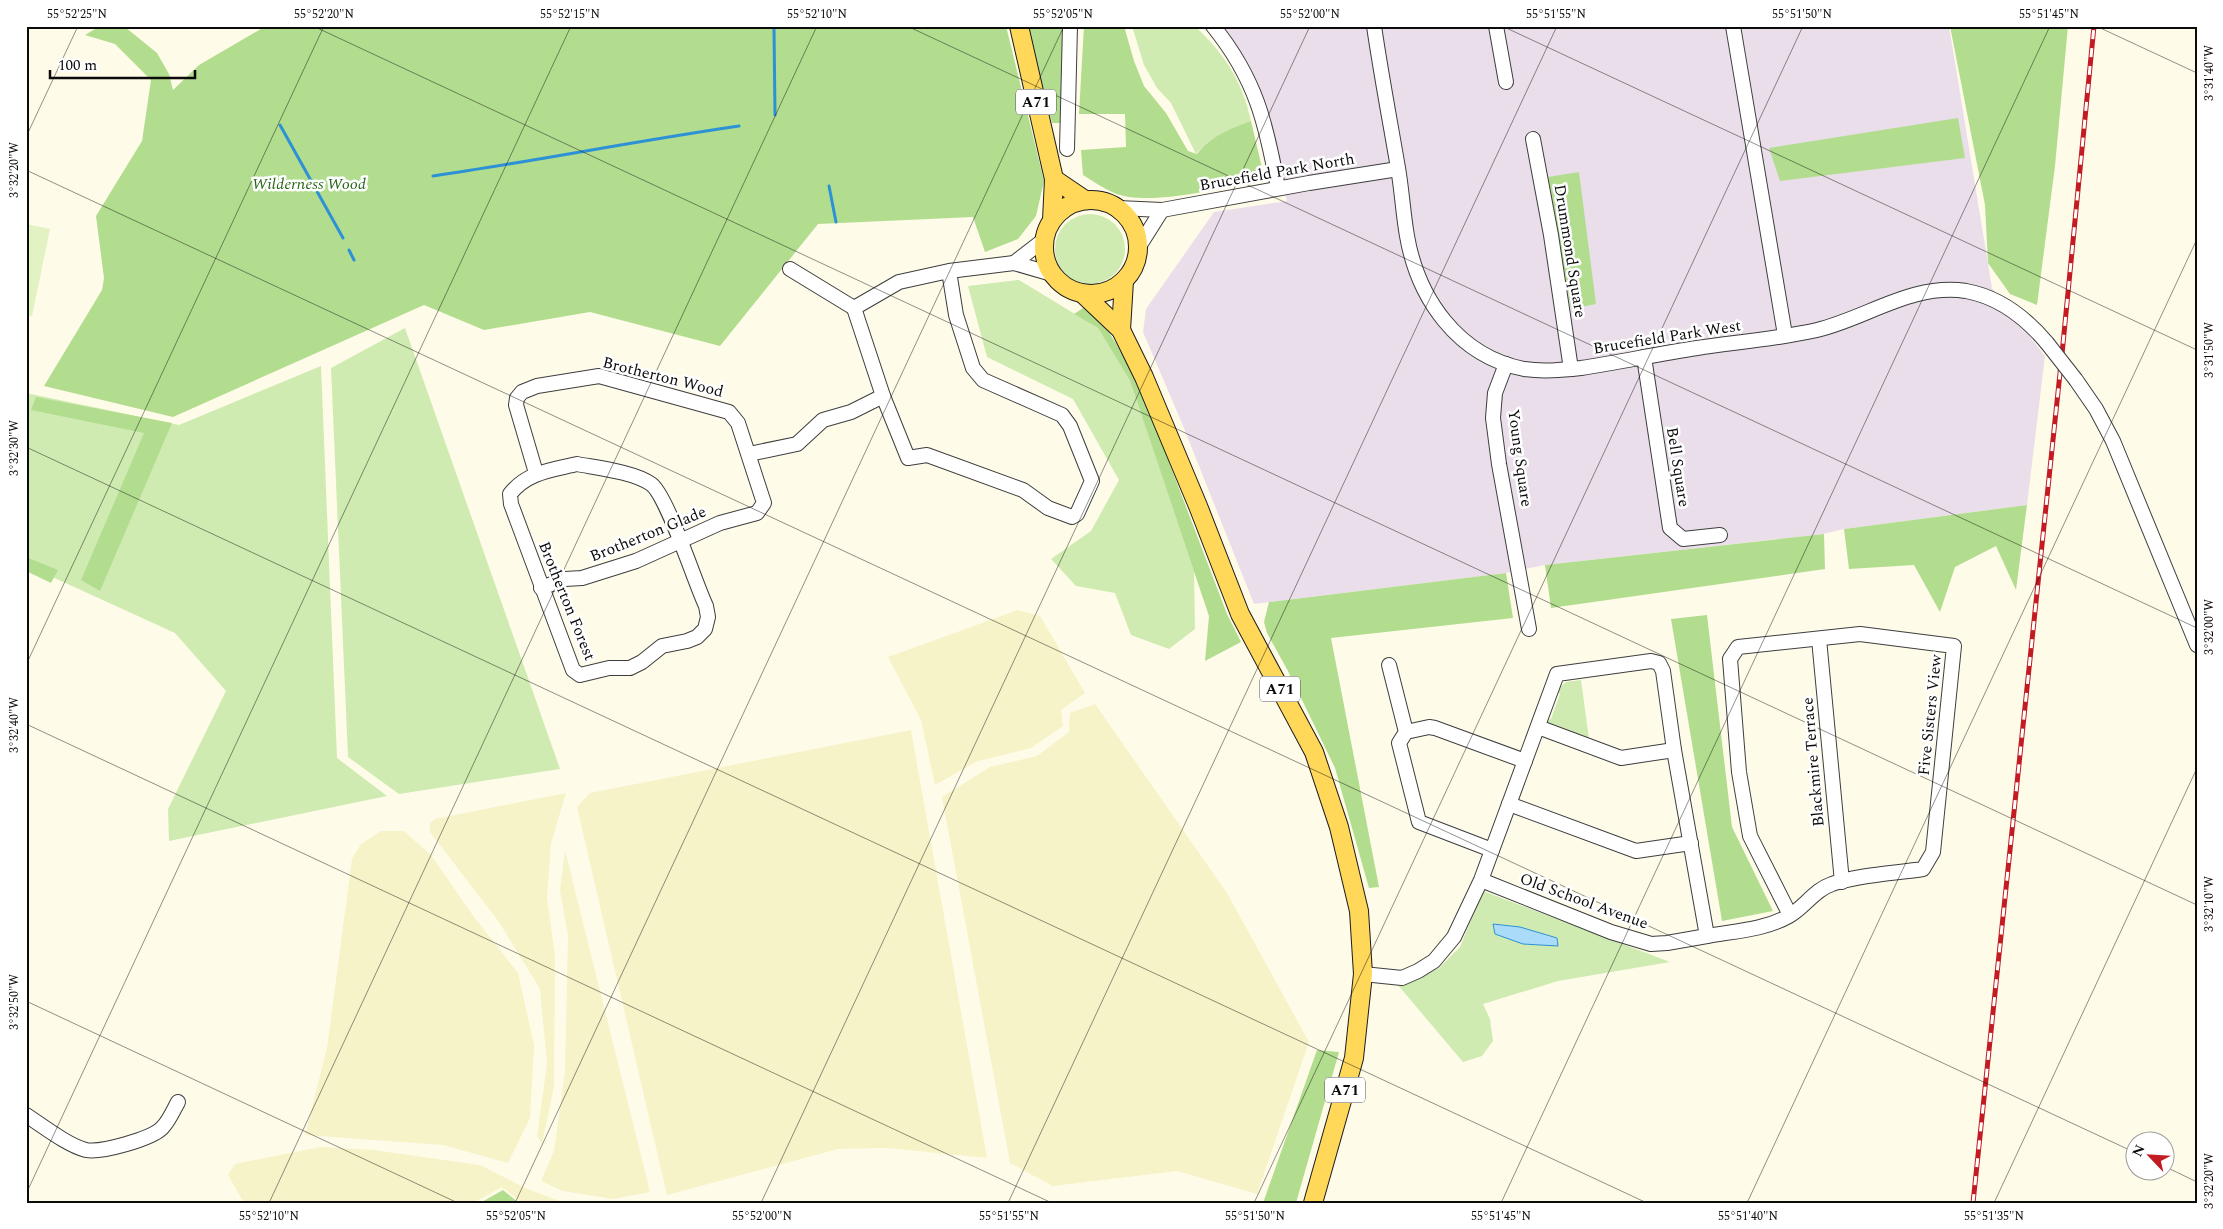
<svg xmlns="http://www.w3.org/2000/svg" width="2223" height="1229" font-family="Spectral,serif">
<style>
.industrial{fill:#eadeeb}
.farmland{fill:#f6f3c8}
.green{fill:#cfebb1}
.forest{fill:#b2dd8f}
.pitch{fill:#e2f2c3}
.water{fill:#aadcfa;stroke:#2d91d5}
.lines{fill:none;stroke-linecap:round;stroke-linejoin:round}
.stream{stroke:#2d91d5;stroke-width:3}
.minor-casing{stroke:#3e3e3e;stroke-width:16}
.major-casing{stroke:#1c1c1c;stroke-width:20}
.minor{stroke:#fff;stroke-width:14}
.major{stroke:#ffd759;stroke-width:18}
.rail-casing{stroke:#c31b23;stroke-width:5}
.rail{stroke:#fff;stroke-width:3;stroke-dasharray:9;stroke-linecap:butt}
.minor-bridge-casing{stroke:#3e3e3e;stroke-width:16;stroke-linecap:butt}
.minor-bridge{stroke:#fff;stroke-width:14}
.ticks{fill:none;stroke:#0b0b0b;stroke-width:1;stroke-opacity:0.45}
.labels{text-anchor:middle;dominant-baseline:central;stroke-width:5;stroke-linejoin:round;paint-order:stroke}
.shield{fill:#fff;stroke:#545454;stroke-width:1}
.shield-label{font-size:15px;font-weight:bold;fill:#0b0b0b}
.street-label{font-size:16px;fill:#0b0b0b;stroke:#fff}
.park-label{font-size:16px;font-style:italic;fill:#286618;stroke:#fff}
.neatline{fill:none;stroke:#0b0b0b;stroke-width:2}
.ticks-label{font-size:12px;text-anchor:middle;fill:#0b0b0b}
</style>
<rect width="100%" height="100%" fill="#fffbe9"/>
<!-- industrial -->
<path class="industrial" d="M1222,26H1949L1992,288L2045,356L2027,505L1844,529L1823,534L1545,565L1506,573L1254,604L1181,421L1143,332L1146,309L1214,212L1287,201L1256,79L1238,48Z"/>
<!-- farmland -->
<g class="farmland">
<path d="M1018,610L1040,616L1085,693L1061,710L1063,726L1031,748L978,761L935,785L921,720L888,657Z"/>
<path d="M1095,704L1227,893L1309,1042L1257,1194L1177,1171L1053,1186L1010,1163L942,797L990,767L1037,756L1069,732L1070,713Z"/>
<path d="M911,730L987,1158L887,1148L838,1149L667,1195L577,807L590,793Z"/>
<path d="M566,793L551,843L547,898L555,956L554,1087L542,1144L537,1136L547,1064L540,989L499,922L430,832V823L435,819Z"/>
<path d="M381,831H404L431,855L474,917L518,973L534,1045L530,1118L508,1163L443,1145L305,1135L327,1048L352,859L361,844Z"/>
<path d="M565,850L650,1192L613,1199L563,1191L541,1181L554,1151L565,1072L568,935L560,891Z"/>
<path d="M320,1147L373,1150L480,1165L525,1188L565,1203H522L502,1187L473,1203H244L228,1175L235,1164Z"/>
</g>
<!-- green -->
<g class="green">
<path d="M1132,26H1195C1225,55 1242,80 1251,121C1231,128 1209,137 1196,154L1171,103L1157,88L1144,65Z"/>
<circle cx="1090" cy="249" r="35"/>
<path d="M1019,280L1098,328L1130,381L1194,571L1195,629L1169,649L1131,635L1115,593L1076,586L1051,559L1091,531L1119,480L1073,399L987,357L968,286Z"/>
<path d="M405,328L560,769L399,794L348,757L331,368Z"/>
<path d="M321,366L337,758L387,796L169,841L168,809L226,691L175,633L26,565V393L179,425Z"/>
<path d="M1581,680L1589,739L1553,724L1548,727L1544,720L1551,719L1560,694L1556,690L1566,682Z"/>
<path d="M1483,891L1670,962L1558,981L1483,1004L1490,1019L1493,1041L1482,1056L1463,1062L1397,984L1439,968L1460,947Z"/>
</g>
<!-- forest -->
<g class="forest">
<path d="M100,26L125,27L157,53L169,74L173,90L199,65L266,26H1006L1044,181L1036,216L1018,239L985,252L973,217L818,224L720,346L590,312L484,330L424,305L173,417L44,386L102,290L104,278L96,216L142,141L151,80L115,44L85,35Z"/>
<path d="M1027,26H1067L1061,123H1052Z"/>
<path d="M1084,26H1124L1134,61L1144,86L1166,113L1188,151L1197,154C1209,137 1231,128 1251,121L1262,168L1255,182C1217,188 1149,207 1114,193C1103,188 1093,181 1083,175L1081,150L1126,147L1125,114H1079Z"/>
<path d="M1950,26H2068L2055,166L2037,305L2010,294L1988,263L1985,205Z"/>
<path d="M1958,118L1965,158L1780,181L1769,148Z"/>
<path d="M1579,172L1596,304L1571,309L1548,177Z"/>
<path d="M1086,306L1107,329L1136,376L1227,614L1241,642L1205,661L1209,616L1130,381L1098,328L1074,314Z"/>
<path d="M36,397L172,423L100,591L81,580L144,433L31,410Z"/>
<path d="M2027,505L2016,590L1996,546L1955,567L1940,612L1914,565L1849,569L1844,529Z"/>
<path d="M1824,534L1825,569L1551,608L1545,565Z"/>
<path d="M26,557L58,570L51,583L26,571Z"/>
<path d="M1506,573L1513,618L1331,638L1379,887L1369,888L1335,768L1288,671L1267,633L1264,622L1269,602Z"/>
<path d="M1707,615L1732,827L1773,911L1722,921L1671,619Z"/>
<path d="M1317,1050L1339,1052L1296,1203H1263Z"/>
<path d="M503,1190L519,1203H480Z"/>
</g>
<!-- pitch -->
<path class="pitch" d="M26,224L50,229L32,316L26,315Z"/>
<!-- water -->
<path class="water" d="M1493,924L1520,927L1557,938L1558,946L1523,944L1495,934Z"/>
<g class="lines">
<!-- stream -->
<g class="stream">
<path d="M774,29L775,115"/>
<path d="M280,125L343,238"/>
<path d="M433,176C535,161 636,141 739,126"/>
<path d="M829,186L836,222"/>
<path d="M349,250L354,260"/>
</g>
<!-- minor casing -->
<g class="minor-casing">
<g id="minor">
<path d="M1213,26C1256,79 1266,123 1278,188"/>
<path d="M1374,26C1381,74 1390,121 1398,168C1402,191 1403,213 1407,236C1418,299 1458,356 1524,369C1543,372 1562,370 1581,368C1620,362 1658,354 1697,348C1737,342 1777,339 1817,330C1867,318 1912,283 1966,291C1999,297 2026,318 2047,343"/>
<path d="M1496,26L1506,82"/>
<path d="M1733,26L1785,335"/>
<path d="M1533,139L1551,235L1571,369"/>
<path d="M1067,149L1070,26"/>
<path d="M1118,208L1162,210L1309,183L1398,169"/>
<path d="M1138,248L1162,210"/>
<path d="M1014,263L1045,239"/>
<path d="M790,269L854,308"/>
<path d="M949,271L956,315L973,368L983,380L1062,415L1070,426L1092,481L1077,514L1072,517L1048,508L1023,490L927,455L908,458L883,396L854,308L899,282L949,271L1014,263L1052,274"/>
<path d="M1644,357L1670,528L1683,539L1720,535"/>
<path d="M1506,364L1495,393L1493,418L1499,464L1529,629"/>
<path d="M2076,380L2096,409L2113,441L2197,645"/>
<path d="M749,454L797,444L823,420L851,412L883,396"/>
<path d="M577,464C598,468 634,472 651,484C667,495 695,583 706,606L708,617L705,629L697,637L687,641L662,646L642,662L630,668H609L580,675L573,670L511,504L510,494C527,472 552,470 577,464Z"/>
<path d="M536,473L516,405L517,398L522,392L537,386L599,376L729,412L738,423L764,503L757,513L720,523L636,561L582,578L565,579L541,588"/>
<path d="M1819,639L1842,882"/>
<path d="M1389,665L1406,732"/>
<path d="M1538,727L1621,758L1674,750"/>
<path d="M1509,804L1636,851L1691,843"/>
<path d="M1492,850L1419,822L1399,743L1406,732L1429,727L1435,728L1525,761"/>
<path d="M1707,936C1735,931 1764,930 1789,916C1805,907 1814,890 1832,884C1856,875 1897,873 1923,869L1933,852L1954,646L1860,634L1738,647L1730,659L1739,772L1750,836L1790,915"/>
<path d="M1363,974L1402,978L1418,971L1434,961L1454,937L1481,880L1557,674L1651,661L1659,663L1663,671L1674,750L1707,936L1667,943L1651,944L1611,932L1481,880"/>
<path d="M26,1115C43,1126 67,1145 86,1150C101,1153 151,1139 162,1128C169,1121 173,1111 178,1102"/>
</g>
</g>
<!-- major casing -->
<g class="major-casing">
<g id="major">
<path d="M1019,26L1054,179L1052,220"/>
<path d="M1054,179L1085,200"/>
<circle cx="1091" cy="247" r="47"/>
<path d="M1083,294L1121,330L1144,377L1198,506L1240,614L1314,752L1339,827L1359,911L1363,974L1354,1058L1313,1203"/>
<path d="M1121,330L1124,281"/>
</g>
</g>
<!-- minor -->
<use href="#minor" class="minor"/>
<!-- major -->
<use href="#major" class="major"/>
<!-- rail casing -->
<g class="rail-casing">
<path id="rail" d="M1973,1203L2062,354L2094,26"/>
</g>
<!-- rail -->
<use href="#rail" class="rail"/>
<!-- minor-bridge casing -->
<g class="minor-bridge-casing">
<path id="minor-bridge" d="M2047,343L2076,380"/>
</g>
<!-- minor-bridge -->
<use href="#minor-bridge" class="minor-bridge"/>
</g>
<!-- ticks -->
<path class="ticks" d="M313,26L2197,905M907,26L2197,628M1502,26L2197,350M2096,26L2197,73M26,137L78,26M26,170L2136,1153M26,447L1647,1203M26,665L324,26M26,724L1052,1203M26,1001L458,1203M2166,1167L2197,1182M26,1194L571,26M269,1203L817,26M515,1203L1064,26M761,1203L1310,26M1008,1203L1557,26M1254,1203L1803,26M1501,1203L2050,26M1747,1203L2197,239M1994,1203L2197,768"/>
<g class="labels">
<!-- shield labels -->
<g class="shield">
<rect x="1016" y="89.5" width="40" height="25" rx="4"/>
<rect x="1260" y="676.5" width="40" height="25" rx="4"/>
<rect x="1325" y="1077.5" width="40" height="25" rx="4"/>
</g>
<g class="shield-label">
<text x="1036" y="102">A71</text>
<text x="1280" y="689">A71</text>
<text x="1345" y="1090">A71</text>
</g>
<!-- street labels -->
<g class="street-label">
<text transform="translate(1277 172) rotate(-10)">Brucefield Park North</text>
<text transform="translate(1570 251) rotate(81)">Drummond Square</text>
<text transform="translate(1667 337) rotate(-9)">Brucefield Park West</text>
<text transform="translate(663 377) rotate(14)">Brotherton Wood</text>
<text transform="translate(1520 458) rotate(82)">Young Square</text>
<text transform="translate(1678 467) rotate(81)">Bell Square</text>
<text transform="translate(648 534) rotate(-22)">Brotherton Glade</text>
<text transform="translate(567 601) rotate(68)">Brotherton Forest</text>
<text transform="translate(1930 715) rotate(-84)">Five Sisters View</text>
<text transform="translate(1813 762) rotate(-95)">Blackmire Terrace</text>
<text transform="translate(1584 901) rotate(20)">Old School Avenue</text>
</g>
<!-- park labels -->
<g class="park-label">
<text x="309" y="184">Wilderness Wood</text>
</g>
</g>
<!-- border -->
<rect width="2223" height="1229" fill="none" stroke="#ffffff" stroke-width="55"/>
<!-- north arrow -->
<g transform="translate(2150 1156) rotate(295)"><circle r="24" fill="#ffffff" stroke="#9d9d9d"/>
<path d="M0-4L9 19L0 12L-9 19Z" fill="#c31b23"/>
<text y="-8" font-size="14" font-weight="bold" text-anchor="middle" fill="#0b0b0b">N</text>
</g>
<!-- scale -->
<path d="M50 70v8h145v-8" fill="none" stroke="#0b0b0b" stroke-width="2.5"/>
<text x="58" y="70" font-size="15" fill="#0b0b0b" stroke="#ffffff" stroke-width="4" paint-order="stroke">100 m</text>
<rect x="28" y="28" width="2168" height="1174" class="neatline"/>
<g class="ticks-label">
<text x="77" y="18">55°52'25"N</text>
<text x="324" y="18">55°52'20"N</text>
<text x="570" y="18">55°52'15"N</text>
<text x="817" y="18">55°52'10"N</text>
<text x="1063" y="18">55°52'05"N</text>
<text x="1310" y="18">55°52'00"N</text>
<text x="1556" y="18">55°51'55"N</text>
<text x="1802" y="18">55°51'50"N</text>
<text x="2049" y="18">55°51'45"N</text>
<text transform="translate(2209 73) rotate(-90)" y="4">3°31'40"W</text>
<text transform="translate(14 170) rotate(-90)" y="4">3°32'20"W</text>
<text transform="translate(2209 350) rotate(-90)" y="4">3°31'50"W</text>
<text transform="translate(14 448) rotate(-90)" y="4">3°32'30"W</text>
<text transform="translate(2209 627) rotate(-90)" y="4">3°32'00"W</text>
<text transform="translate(14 725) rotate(-90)" y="4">3°32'40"W</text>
<text transform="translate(2209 904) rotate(-90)" y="4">3°32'10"W</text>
<text transform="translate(14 1002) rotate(-90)" y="4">3°32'50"W</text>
<text transform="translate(2209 1181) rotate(-90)" y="4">3°32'20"W</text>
<text x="269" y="1220">55°52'10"N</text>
<text x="516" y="1220">55°52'05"N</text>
<text x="762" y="1220">55°52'00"N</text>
<text x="1009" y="1220">55°51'55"N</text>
<text x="1255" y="1220">55°51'50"N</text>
<text x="1501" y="1220">55°51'45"N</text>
<text x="1748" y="1220">55°51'40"N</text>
<text x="1994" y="1220">55°51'35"N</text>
</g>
</svg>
